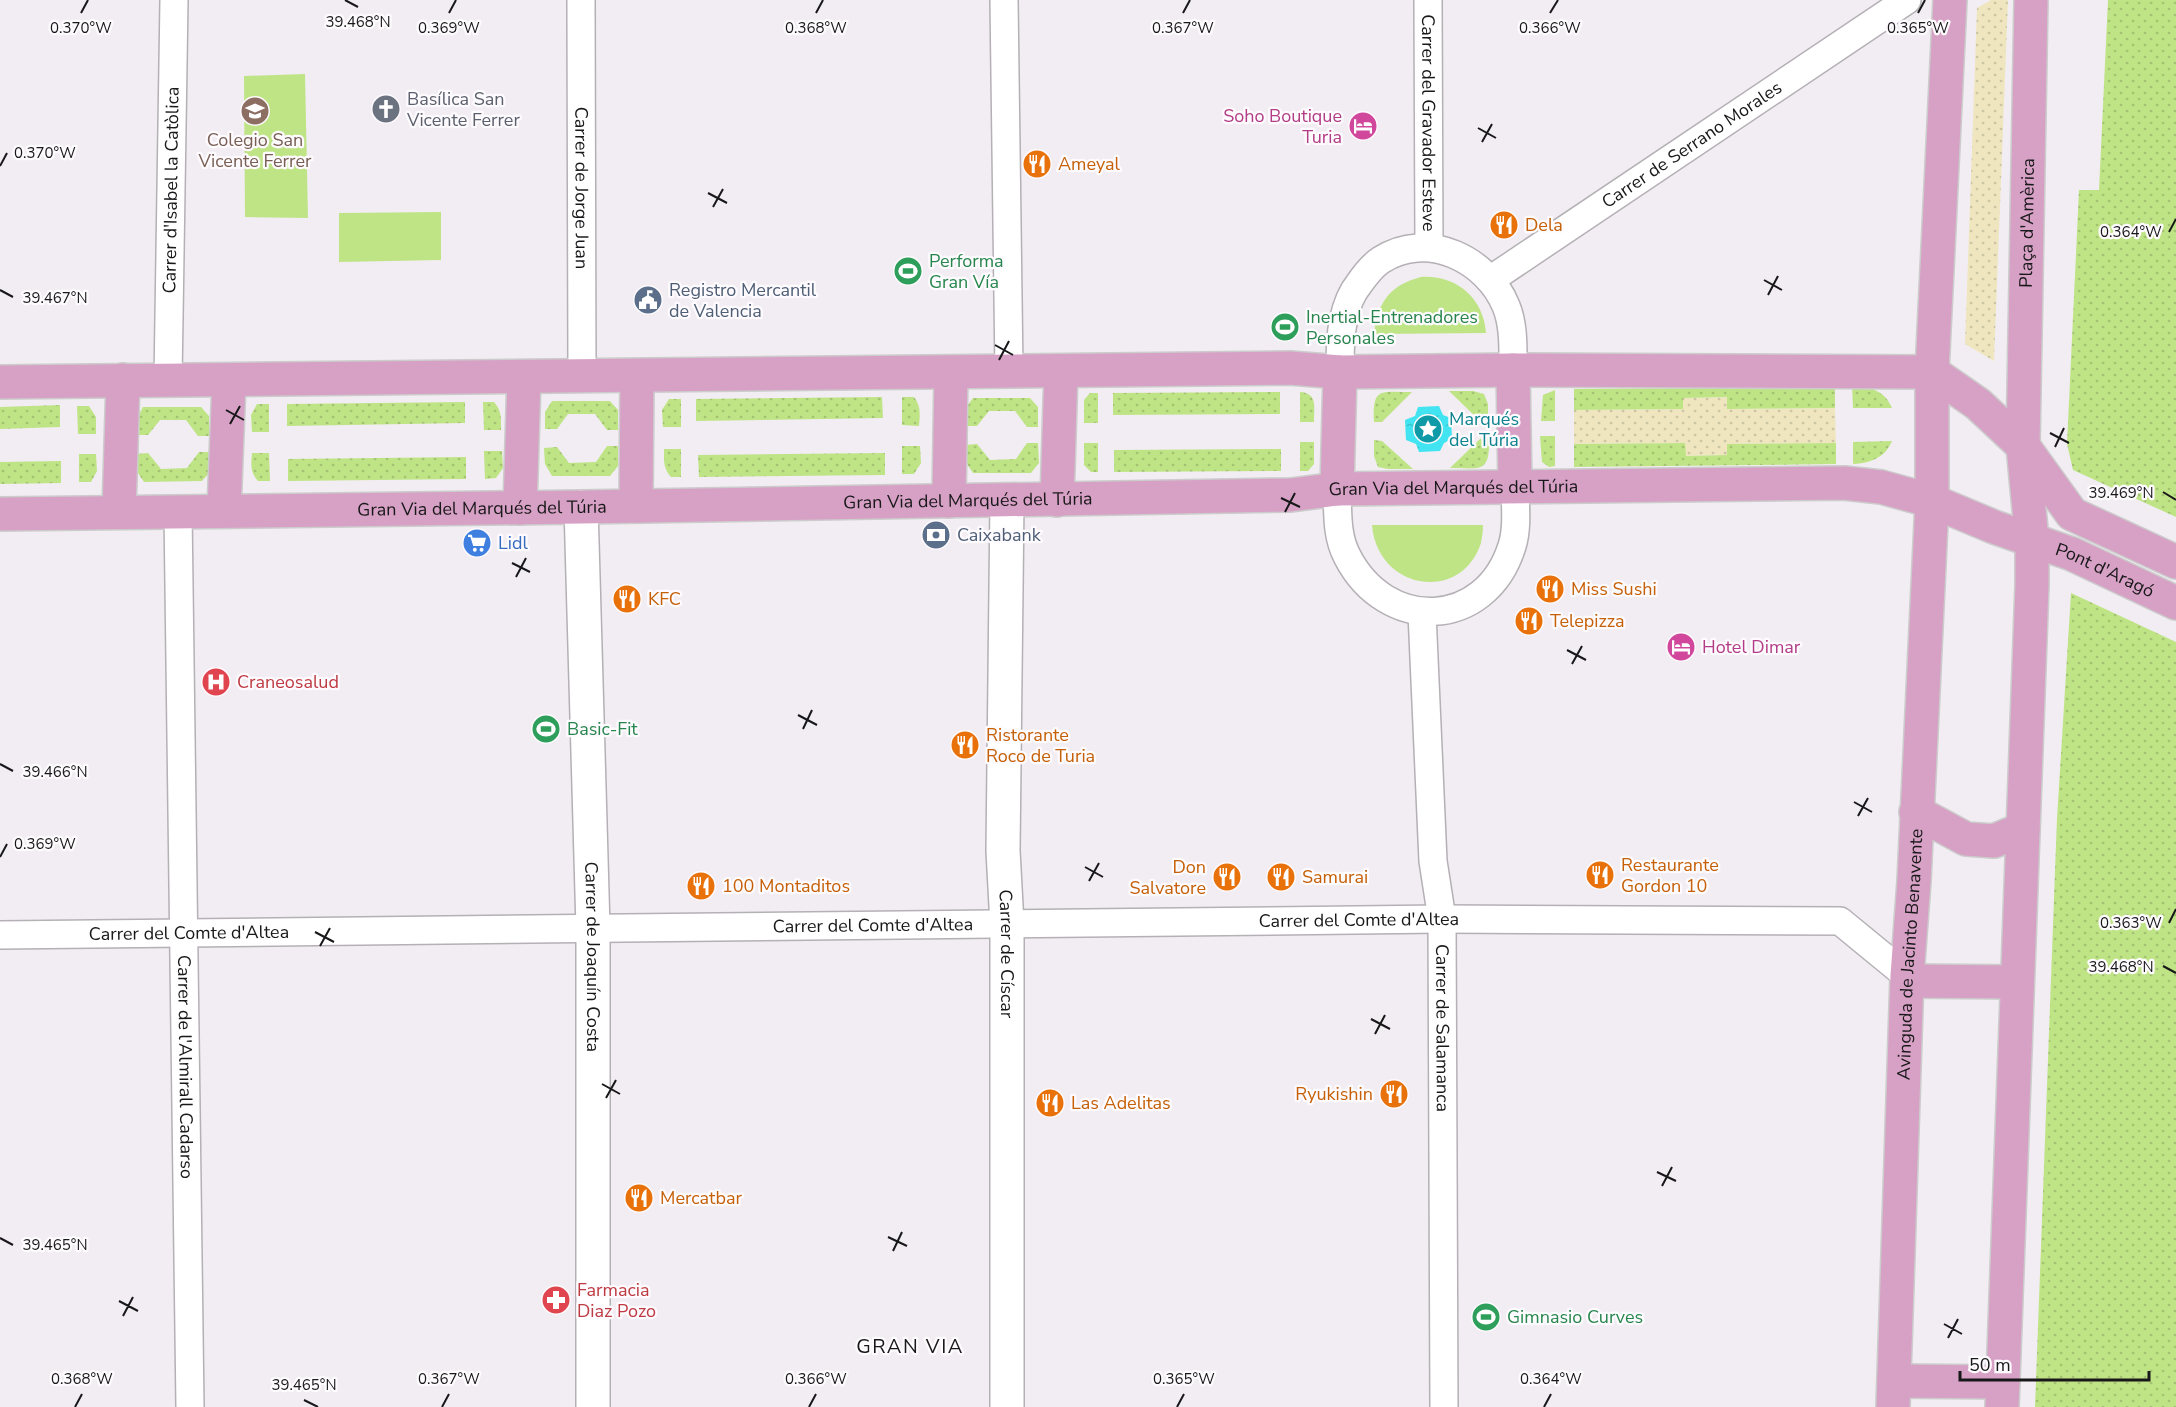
<svg xmlns="http://www.w3.org/2000/svg" width="2176" height="1407" font-family="'Nunito Sans',sans-serif">
<style>
.grass{fill:#bfe486}
.sand{fill:url(#sand-dots)}
.park{fill:url(#park-dots)}
.water{fill:url(#water-ripples)}
.lines{fill:none;stroke-linecap:round;stroke-linejoin:round}
.minor-casing{stroke:#b4b0b5;stroke-width:30}
.tertiary-casing{stroke:#b4b0b5;stroke-width:36}
.primary-casing{stroke:#ccc;stroke-width:36}
.minor{stroke:#fff;stroke-width:27}
.tertiary{stroke:#fff;stroke-width:33}
.primary{stroke:#d7a1c5;stroke-width:33}
.ticks{fill:none;stroke:#181719;stroke-width:2}
.labels{text-anchor:middle;dominant-baseline:central;stroke-width:4.5;stroke-linejoin:round;paint-order:stroke}
.worship-label{font-size:18px;fill:#5b616d;stroke:#fefbfe;text-anchor:start}
.hotel-label{font-size:18px;fill:#b23c85;stroke:#fefbfe;text-anchor:end}
.street-label{font-size:18px;fill:#181719;stroke:#fefbfe}
.education-label{font-size:18px;fill:#785e54;stroke:#fefbfe}
.food-label{font-size:18px;fill:#c56008;stroke:#fefbfe;text-anchor:start}
.leisure-label{font-size:18px;fill:#27864d;stroke:#fefbfe;text-anchor:start}
.service-label{font-size:18px;fill:#4e5e75;stroke:#fefbfe;text-anchor:start}
.culture-label{font-size:18px;fill:#0d838f;stroke:#fefbfe;text-anchor:start}
.shop-label{font-size:18px;fill:#366cbe;stroke:#fefbfe;text-anchor:start}
.health-label{font-size:18px;fill:#be3a42;stroke:#fefbfe;text-anchor:start}
.neighbourhood-label{font-size:20px;letter-spacing:1.5px;fill:#181719;stroke:#fefbfe}
.ticks-label{font-size:15px;text-anchor:middle;fill:#181719;stroke:#fefbfe;stroke-width:4.5;stroke-linejoin:round;paint-order:stroke}
</style>
<defs>
<pattern id="sand-dots" width="8" height="8" patternUnits="userSpaceOnUse" patternTransform="scale(1.5)"><rect width="8" height="8" fill="#efe6c0"/><path d="M2 2h.1M6 6h.1" fill="none" stroke="#ccc5a4" stroke-width="1.8" stroke-linecap="round"/></pattern>
<pattern id="park-dots" width="8" height="8" patternUnits="userSpaceOnUse" patternTransform="scale(1.5)"><rect width="8" height="8" fill="#bfe486"/><path d="M2 2h.1M6 6h.1" fill="none" stroke="#a3c373" stroke-width="1.8" stroke-linecap="round"/></pattern>
<pattern id="water-ripples" width="26" height="14" patternUnits="userSpaceOnUse" patternTransform="scale(1.5)"><rect width="26" height="14" fill="#41e4f0"/><path d="M2 4q2-2 4 0t4 0M15 11q2-2 4 0t4 0" fill="none" stroke="#38c3cd"/></pattern>
</defs>
<rect width="100%" height="100%" fill="#f2edf2"/>
<!-- grass -->
<g class="grass">
<path d="M305,74L308,218L245,217L244,76Z"/>
<path d="M441,212V260L339,262V213Z"/>
<path d="M1421,277C1456,275 1483,297 1486,333L1374,334C1377,304 1389,285 1421,277Z"/>
<path d="M1372,525H1483C1483,531 1482,538 1481,543C1461,604 1377,590 1372,525Z"/>
</g>
<!-- sand -->
<g class="sand">
<path d="M1991,0H2008L1994,361L1965,344L1977,8Z"/>
<path d="M1727,397L1728,409L1835,408L1836,443L1728,444V455L1685,456V443L1574,444V410L1683,409V398Z"/>
</g>
<!-- park -->
<g class="park">
<path d="M2108,0H2176V517L2073,470L2067,444L2079,190H2099Z"/>
<path d="M1852,386C1871,387 1884,390 1892,408H1853Z"/>
<path d="M1835,387V408L1727,409V397L1683,398V409L1574,410V389Z"/>
<path d="M1555,390V421H1541L1543,395Z"/>
<path d="M1449,391H1473L1484,394L1488,404V420H1479Z"/>
<path d="M1280,392V414L1113,415V393Z"/>
<path d="M1300,392C1318,393 1314,408 1314,422H1300Z"/>
<path d="M1412,392L1382,422H1374C1372,386 1381,392 1412,392Z"/>
<path d="M1090,393H1098V423H1084V400Z"/>
<path d="M882,397L883,418L696,421V399Z"/>
<path d="M902,397H914C921,406 920,414 919,426L902,425Z"/>
<path d="M973,398H1030L1038,407V427H1027L1015,411H989L977,426H965V409Z"/>
<path d="M669,399H681V427H663L662,410Z"/>
<path d="M552,401H610L618,410V430H607L595,414H568L557,429H545V412Z"/>
<path d="M465,402V423L287,426V404Z"/>
<path d="M483,402H494C502,411 501,418 501,430H484Z"/>
<path d="M257,404H269V432H252L251,415Z"/>
<path d="M60,405V427L0,429V407Z"/>
<path d="M77,406H89L96,417V434H78Z"/>
<path d="M143,407H201L209,416V436H198L186,420H160L148,435H136L137,418Z"/>
<path d="M1540,436H1555V466L1549,467L1542,462Z"/>
<path d="M1489,438C1490,474 1481,468 1450,468L1480,439Z"/>
<path d="M1374,440L1382,441L1413,469H1388L1378,467L1374,456Z"/>
<path d="M1892,441C1885,458 1870,463 1853,464V442Z"/>
<path d="M1300,442H1314V464L1308,471H1300Z"/>
<path d="M1027,443H1038L1039,463L1031,473H973L965,461V445L977,444L990,460L1016,459Z"/>
<path d="M1084,443H1098V472H1091L1084,465Z"/>
<path d="M1685,443L1686,456L1727,455V444L1836,443V464L1574,467V444Z"/>
<path d="M607,446H618V466L610,476H552L545,464L544,448L557,447L569,463L596,462Z"/>
<path d="M902,446H920L921,463L914,474H902Z"/>
<path d="M664,449H681V477H671C663,468 664,461 664,449Z"/>
<path d="M1281,449V471L1114,472V450Z"/>
<path d="M484,451H502L503,468L496,478L485,479Z"/>
<path d="M199,452H209L210,472L202,481L144,482L136,470V454L148,453L161,469L187,468Z"/>
<path d="M252,453H269L270,481H258C250,472 251,465 252,453Z"/>
<path d="M885,453V475L699,477L698,455Z"/>
<path d="M79,454H96L97,471L91,482H79Z"/>
<path d="M466,457V479L288,481V459Z"/>
<path d="M61,461V483L0,484V462Z"/>
<path d="M2071,593L2176,642V1407H2035L2057,818Z"/>
</g>
<!-- water -->
<path class="water" d="M1439,406L1443,415L1451,418L1452,439L1444,443L1440,451L1419,452L1416,444L1406,440L1405,420L1415,416L1418,407Z"/>
<g class="lines">
<!-- minor casing -->
<g class="minor-casing">
<g id="minor">
<path id="s1" d="M581,0L582,376"/>
<path d="M1004,0L1009,372"/>
<path id="s2" d="M1428,0L1429,247"/>
<path id="s3" d="M1490,280L1907,0"/>
<path d="M1340,372C1340,345 1340,315 1354,291C1361,281 1370,267 1381,260C1427,230 1487,259 1506,306C1514,325 1513,349 1513,370"/>
<path id="s4" d="M168,380L174,0"/>
<path d="M1337,489C1338,511 1336,535 1347,556C1386,633 1486,630 1512,546C1518,527 1515,505 1515,486"/>
<path id="s5" d="M178,512L190,1407"/>
<path id="s6" d="M1422,613L1433,861L1442,919L1444,1407"/>
<path id="s7" d="M0,935L1442,919L1840,921L1907,976"/>
</g>
</g>
<!-- tertiary casing -->
<g class="tertiary-casing">
<g id="tertiary">
<path id="s8" d="M1007,501L1003,851L1007,924V1407"/>
<path id="s9" d="M581,507L593,928V1407"/>
</g>
</g>
<!-- primary casing -->
<g class="primary-casing">
<g id="primary">
<path d="M1513,370L1515,486"/>
<path d="M0,382L1290,368L1340,372L1513,370L1932,372L1978,404L2023,446L2072,514L2176,562"/>
<path d="M1337,489L1340,372"/>
<path d="M1057,500L1061,371"/>
<path d="M949,501L951,373"/>
<path d="M636,506L637,376"/>
<path d="M520,508L524,377"/>
<path d="M224,511L229,380"/>
<path d="M119,512L123,380"/>
<path id="s10" d="M0,514L581,507L1291,495L1337,489L1844,483L1881,487L1932,501L1994,527L2072,554L2176,603"/>
<path d="M1916,812L1966,839L1994,841L2023,829"/>
<path d="M1908,981L2017,982"/>
<path d="M1894,1381L2003,1382"/>
<path id="s11" d="M1893,1407L1907,976L1914,881L1932,501V372L1950,0"/>
<path id="s12" d="M2002,1407L2032,585V540L2023,446L2031,0"/>
</g>
</g>
<!-- minor -->
<use href="#minor" class="minor"/>
<!-- tertiary -->
<use href="#tertiary" class="tertiary"/>
<!-- primary -->
<use href="#primary" class="primary"/>
</g>
<!-- ticks -->
<path class="ticks" d="M345,0L358,7M81,13L88,0M449,13L456,0M816,13L823,0M1183,13L1190,0M1550,13L1558,0M1918,13L1925,0M1478,128L1496,138M1482,142L1492,124M0,166L7,153M708,193L727,203M713,207L723,189M2169,232L2176,219M1764,280L1782,290M0,290L13,297M1768,295L1778,276M995,345L1013,355M999,360L1009,341M226,410L244,420M230,424L240,406M2050,433L2069,443M2055,447L2064,428M2163,492L2176,500M1281,498L1300,507M1285,512L1295,493M512,563L530,572M516,577L526,558M1567,650L1586,660M1572,664L1582,646M798,715L817,725M803,729L812,710M0,764L13,771M1854,802L1872,812M1858,816L1868,798M0,857L7,844M1085,867L1103,877M1089,881L1099,863M2169,923L2176,909M315,932L334,942M320,946L330,928M2163,966L2176,973M1371,1019L1390,1029M1375,1034L1385,1015M602,1084L620,1094M606,1098L616,1080M1657,1172L1676,1181M1662,1186L1672,1167M888,1237L907,1246M0,1238L13,1245M893,1251L902,1232M119,1301L138,1311M123,1316L133,1297M1944,1324L1962,1334M1948,1338L1958,1319M304,1400L318,1407M75,1407L82,1394M442,1407L449,1394M809,1407L816,1394M1177,1407L1184,1394M1544,1407L1551,1394"/>
<!-- icons -->
<defs>
<g id="church-disc" transform="scale(1.5)"><circle r="9.5" fill="#6b7280" stroke="#fefbfe"/><path d="M-1.2-6h2.4v3.5h3.3v2.4h-3.3V6h-2.4V-.1h-3.3v-2.4h3.3Z" fill="#fff"/></g>
<g id="school-disc" transform="scale(1.5)"><circle r="9.5" fill="#8d6e63" stroke="#fefbfe"/><path d="M0-5L7-2L0 1L-7-2ZM-4 1L0 2.5L4 1V4Q0 6-4 4Z" fill="#fff"/></g>
<g id="hotel-disc" transform="scale(1.5)"><circle r="9.5" fill="#d1479c" stroke="#fefbfe"/><path d="M-6-4.5h1.5V1H6V5H4.5V3h-9V5H-6ZM-4 0a1.8 1.8 0 1 1 3.6 0ZM.5 0V-2.5h3Q6-2.5 6 0Z" fill="#fff"/></g>
<g id="restaurant-disc" transform="scale(1.5)"><circle r="9.5" fill="#e8710a" stroke="#fefbfe"/><path d="M-5-6h1v4h1v-4h1v4h1v-4h1v5L-1.5 .5V6h-2V.5L-5-1ZM5-6V6H3V1.5H1.5Q1.5-4 5-6Z" fill="#fff"/></g>
<g id="stadium-disc" transform="scale(1.5)"><circle r="9.5" fill="#2e9e5b" stroke="#fefbfe"/><path d="M0-5a6.5 5 0 1 0 0 10a6.5 5 0 1 0 0-10ZM-3.5-1.8h7v3.6h-7Z" fill="#fff"/></g>
<g id="civic-disc" transform="scale(1.5)"><circle r="9.5" fill="#5c6f8a" stroke="#fefbfe"/><path d="M-.6-6.5H3V-4.5H.6V-3L4-1V1h2V6H-6V1h2V-1L-.6-3ZM-1.2 2.5V6h2.4V2.5Z" fill="#fff"/></g>
<g id="sight-disc" transform="scale(1.5)"><circle r="9.5" fill="#0f9aa8" stroke="#fefbfe"/><path d="M0-6L1.8-2.2L6-1.7L2.9 1.2L3.7 5.4L0 3.3L-3.7 5.4L-2.9 1.2L-6-1.7L-1.8-2.2Z" fill="#fff"/></g>
<g id="bank-disc" transform="scale(1.5)"><circle r="9.5" fill="#5c6f8a" stroke="#fefbfe"/><path d="M-6-4H6V4H-6ZM0-2.3a2.3 2.3 0 1 0 0 4.6a2.3 2.3 0 1 0 0-4.6Z" fill="#fff"/></g>
<g id="supermarket-disc" transform="scale(1.5)"><circle r="9.5" fill="#3f7fe0" stroke="#fefbfe"/><path d="M-6-5.5h2.5l.6 2H6L4.5 2H-2.5L-4.4-4H-6ZM-1.5 3.2a1.3 1.3 0 1 0 .1 0ZM3 3.2a1.3 1.3 0 1 0 .1 0Z" fill="#fff"/></g>
<g id="hospital-disc" transform="scale(1.5)"><circle r="9.5" fill="#e0444e" stroke="#fefbfe"/><path d="M-5-5h3v3.5h4V-5h3V5h-3V1.5h-4V5h-3Z" fill="#fff"/></g>
<g id="pharmacy-disc" transform="scale(1.5)"><circle r="9.5" fill="#e0444e" stroke="#fefbfe"/><path d="M-2-6h4v4h4v4h-4v4h-4v-4h-4v-4h4Z" fill="#fff"/></g>
</defs>
<g fill-rule="evenodd">
<use href="#church-disc" x="386" y="109"/>
<use href="#school-disc" x="255" y="111"/>
<use href="#hotel-disc" x="1363" y="126"/>
<use href="#restaurant-disc" x="1037" y="164"/>
<use href="#restaurant-disc" x="1504" y="225"/>
<use href="#stadium-disc" x="908" y="271"/>
<use href="#civic-disc" x="648" y="300"/>
<use href="#stadium-disc" x="1285" y="327"/>
<use href="#sight-disc" x="1428" y="429"/>
<use href="#bank-disc" x="936" y="535"/>
<use href="#supermarket-disc" x="477" y="543"/>
<use href="#restaurant-disc" x="1550" y="589"/>
<use href="#restaurant-disc" x="627" y="599"/>
<use href="#restaurant-disc" x="1529" y="621"/>
<use href="#hotel-disc" x="1681" y="647"/>
<use href="#hospital-disc" x="216" y="682"/>
<use href="#stadium-disc" x="546" y="729"/>
<use href="#restaurant-disc" x="965" y="745"/>
<use href="#restaurant-disc" x="1600" y="875"/>
<use href="#restaurant-disc" x="1227" y="877"/>
<use href="#restaurant-disc" x="1281" y="877"/>
<use href="#restaurant-disc" x="701" y="886"/>
<use href="#restaurant-disc" x="1394" y="1094"/>
<use href="#restaurant-disc" x="1050" y="1103"/>
<use href="#restaurant-disc" x="639" y="1198"/>
<use href="#pharmacy-disc" x="556" y="1300"/>
<use href="#stadium-disc" x="1486" y="1317"/>
</g>
<g class="labels">
<!-- worship labels -->
<g class="worship-label">
<text x="407" y="99">Basílica San<tspan x="407" dy="21">Vicente Ferrer</tspan></text>
</g>
<!-- hotel labels -->
<g class="hotel-label">
<text x="1342" y="116">Soho Boutique<tspan x="1342" dy="21">Turia</tspan></text>
<text x="1702" y="647" text-anchor="start">Hotel Dimar</text>
</g>
<!-- street labels -->
<g class="street-label">
<text stroke="none"><textPath href="#s2" startOffset="123">Carrer del Gravador Esteve</textPath></text>
<text stroke="none"><textPath href="#s3" startOffset="243">Carrer de Serrano Morales</textPath></text>
<text stroke="none"><textPath href="#s1" startOffset="188">Carrer de Jorge Juan</textPath></text>
<text stroke="none"><textPath href="#s4" startOffset="190">Carrer d'Isabel la Catòlica</textPath></text>
<text stroke="none"><textPath href="#s12" startOffset="1185">Plaça d'Amèrica</textPath></text>
<text stroke="none"><textPath href="#s10" startOffset="1454">Gran Via del Marqués del Túria</textPath></text>
<text stroke="none"><textPath href="#s10" startOffset="968">Gran Via del Marqués del Túria</textPath></text>
<text stroke="none"><textPath href="#s10" startOffset="482">Gran Via del Marqués del Túria</textPath></text>
<text stroke="none"><textPath href="#s10" startOffset="2121">Pont d'Aragó</textPath></text>
<text stroke="none"><textPath href="#s7" startOffset="1359">Carrer del Comte d'Altea</textPath></text>
<text stroke="none"><textPath href="#s7" startOffset="873">Carrer del Comte d'Altea</textPath></text>
<text stroke="none"><textPath href="#s7" startOffset="189">Carrer del Comte d'Altea</textPath></text>
<text stroke="none"><textPath href="#s8" startOffset="453">Carrer de Císcar</textPath></text>
<text stroke="none"><textPath href="#s11" startOffset="453">Avinguda de Jacinto Benavente</textPath></text>
<text stroke="none"><textPath href="#s9" startOffset="450">Carrer de Joaquín Costa</textPath></text>
<text stroke="none"><textPath href="#s6" startOffset="416">Carrer de Salamanca</textPath></text>
<text stroke="none"><textPath href="#s5" startOffset="555">Carrer de l'Almirall Cadarso</textPath></text>
</g>
<!-- education labels -->
<g class="education-label">
<text x="255" y="140">Colegio San<tspan x="255" dy="21">Vicente Ferrer</tspan></text>
</g>
<!-- food labels -->
<g class="food-label">
<text x="1058" y="164">Ameyal</text>
<text x="1525" y="225">Dela</text>
<text x="1571" y="589">Miss Sushi</text>
<text x="648" y="599">KFC</text>
<text x="1550" y="621">Telepizza</text>
<text x="986" y="735">Ristorante<tspan x="986" dy="21">Roco de Turia</tspan></text>
<text x="1621" y="865">Restaurante<tspan x="1621" dy="21">Gordon 10</tspan></text>
<text x="1206" y="867" text-anchor="end">Don<tspan x="1206" dy="21">Salvatore</tspan></text>
<text x="1302" y="877">Samurai</text>
<text x="722" y="886">100 Montaditos</text>
<text x="1373" y="1094" text-anchor="end">Ryukishin</text>
<text x="1071" y="1103">Las Adelitas</text>
<text x="660" y="1198">Mercatbar</text>
</g>
<!-- leisure labels -->
<g class="leisure-label">
<text x="929" y="261">Performa<tspan x="929" dy="21">Gran Vía</tspan></text>
<text x="1306" y="317">Inertial-Entrenadores<tspan x="1306" dy="21">Personales</tspan></text>
<text x="567" y="729">Basic-Fit</text>
<text x="1507" y="1317">Gimnasio Curves</text>
</g>
<!-- service labels -->
<g class="service-label">
<text x="669" y="290">Registro Mercantil<tspan x="669" dy="21">de Valencia</tspan></text>
<text x="957" y="535">Caixabank</text>
</g>
<!-- culture labels -->
<g class="culture-label">
<text x="1449" y="419">Marqués<tspan x="1449" dy="21">del Túria</tspan></text>
</g>
<!-- shop labels -->
<g class="shop-label">
<text x="498" y="543">Lidl</text>
</g>
<!-- health labels -->
<g class="health-label">
<text x="237" y="682">Craneosalud</text>
<text x="577" y="1290">Farmacia<tspan x="577" dy="21">Diaz Pozo</tspan></text>
</g>
<!-- neighbourhood labels -->
<g class="neighbourhood-label">
<text x="910" y="1346">GRAN VIA</text>
</g>
</g>
<g class="ticks-label">
<text x="358" y="27">39.468°N</text>
<text x="81" y="33">0.370°W</text>
<text x="449" y="33">0.369°W</text>
<text x="816" y="33">0.368°W</text>
<text x="1183" y="33">0.367°W</text>
<text x="1550" y="33">0.366°W</text>
<text x="1918" y="33">0.365°W</text>
<text x="45" y="158">0.370°W</text>
<text x="2131" y="237">0.364°W</text>
<text x="55" y="303">39.467°N</text>
<text x="2121" y="498">39.469°N</text>
<text x="55" y="777">39.466°N</text>
<text x="45" y="849">0.369°W</text>
<text x="2131" y="928">0.363°W</text>
<text x="2121" y="972">39.468°N</text>
<text x="55" y="1250">39.465°N</text>
<text x="82" y="1384">0.368°W</text>
<text x="449" y="1384">0.367°W</text>
<text x="816" y="1384">0.366°W</text>
<text x="1184" y="1384">0.365°W</text>
<text x="1551" y="1384">0.364°W</text>
<text x="304" y="1390">39.465°N</text>
</g>
<!-- scale -->
<path d="M1960 1371v9h189v-9" fill="none" stroke="#181719" stroke-width="3"/>
<text x="1969" y="1371" font-size="18" fill="#181719" stroke="#fefbfe" stroke-width="4.5" paint-order="stroke">50 m</text>
</svg>
